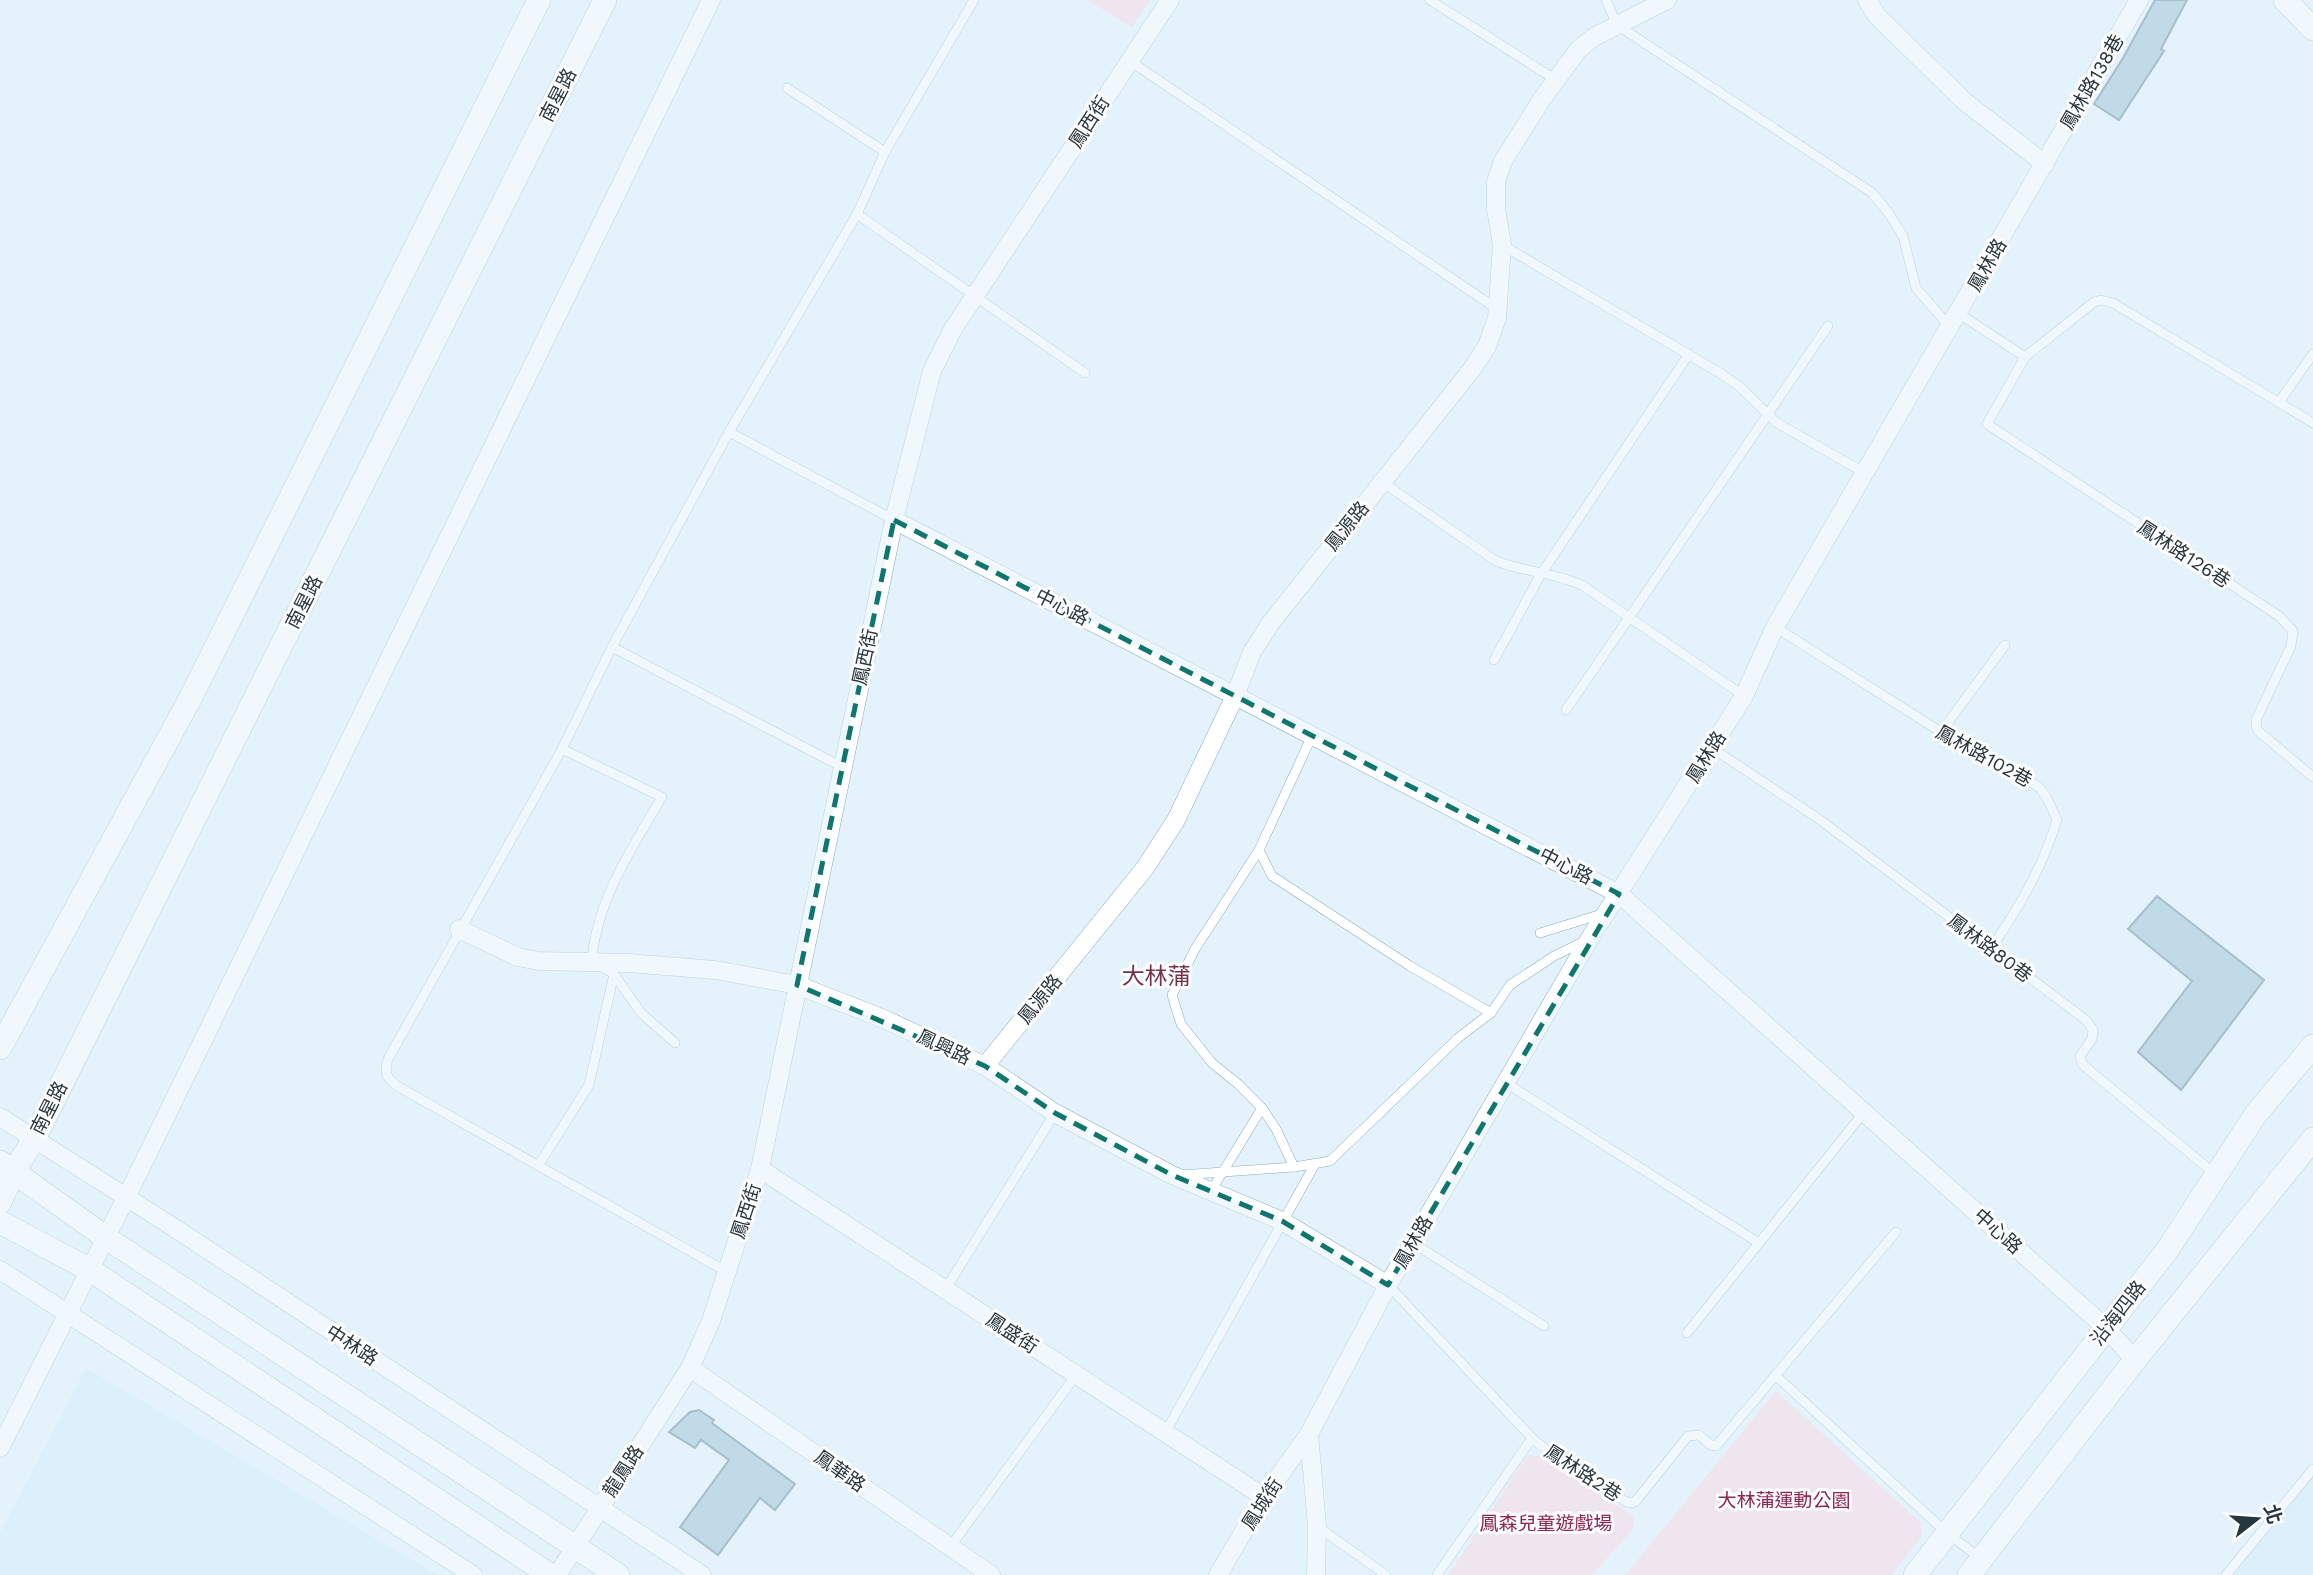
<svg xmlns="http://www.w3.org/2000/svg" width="2313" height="1575" font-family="'Work Sans','Noto Sans TC',sans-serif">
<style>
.built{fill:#d2edfb}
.green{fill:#fdd6e1}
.building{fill:#97bccf;stroke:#5d8092;stroke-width:2}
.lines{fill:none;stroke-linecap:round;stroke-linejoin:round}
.service-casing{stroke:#89adc0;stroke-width:10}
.minor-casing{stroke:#89adc0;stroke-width:19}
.tertiary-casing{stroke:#89adc0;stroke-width:24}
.service{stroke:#fff;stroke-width:9}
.minor{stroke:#fff;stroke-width:18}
.tertiary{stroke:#fff;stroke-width:23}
.marked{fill:none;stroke:#0f766e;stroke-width:5;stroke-dasharray:14 9;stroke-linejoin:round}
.labels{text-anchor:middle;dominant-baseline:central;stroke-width:6;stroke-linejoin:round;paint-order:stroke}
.street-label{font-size:19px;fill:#28373f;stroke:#fefefe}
.park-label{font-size:19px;fill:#8f2552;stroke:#fefefe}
.quarter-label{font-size:23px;fill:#76324b;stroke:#fefefe}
</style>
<rect width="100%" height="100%" fill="#e4f3fb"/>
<!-- built -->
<g class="built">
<path d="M86,1368L438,1575H0V1533Z"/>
<path d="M2313,1471V1575H2229Z"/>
</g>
<!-- green -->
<g class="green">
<path d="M1087,0H1150L1132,27Z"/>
<path d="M1776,1391L1920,1522L1922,1536L1892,1575H1625Z"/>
<path d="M1528,1455L1539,1456L1634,1516V1528L1592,1575H1448Z"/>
</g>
<!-- building -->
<g class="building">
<path d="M2155,0H2187L2161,49L2164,51L2119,120L2094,104L2123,58Z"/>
<path d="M2157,896L2264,980L2181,1090L2138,1052L2192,981L2128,929Z"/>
<path d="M699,1410L714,1420L712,1423L795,1484L775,1510L760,1498L718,1555L680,1527L729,1460L701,1440L695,1448L669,1432L690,1412Z"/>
</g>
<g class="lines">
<!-- service casing -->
<g class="service-casing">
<g id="service">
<path d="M1430,0L1556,80"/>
<path d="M1606,0L1617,25L1871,192L1888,212L1903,236L1916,288L1950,327"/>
<path d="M1130,61L1497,309"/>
<path d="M787,88L885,152"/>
<path d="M857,214L1085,373"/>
<path d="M1502,245L1720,373L1740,387L1777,423L1865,473"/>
<path d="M1958,313L2025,357L2094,302L2101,300L2113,303L2313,423"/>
<path d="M2025,357L1987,424L2279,616L2293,631L2291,646L2256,720L2257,730L2313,777"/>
<path d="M2279,402L2313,354"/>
<path d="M729,432L894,520"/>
<path d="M1382,482L1496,561C1524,572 1555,573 1582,585L1744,696"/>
<path d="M1775,627L1941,732L2039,787L2047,798L2057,820C2041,871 2020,905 1991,949"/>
<path d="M612,647L842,767"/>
<path d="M1494,660L1541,574L1689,354"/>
<path d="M1566,710L1828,326"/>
<path d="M1941,732L2005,645"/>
<path d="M1712,748L1819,819L2086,1020L2093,1030L2092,1039L2080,1056L2083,1065L2215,1174"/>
<path d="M562,749L662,797C632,848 596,901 592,961L614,974L641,1013L675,1043"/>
<path d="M1259,850L1272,876L1410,966L1491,1013"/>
<path d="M1540,933L1602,914"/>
<path d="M1506,1083L1759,1243"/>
<path d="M538,1166L589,1085L614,974"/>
<path d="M1294,1167L1276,1129L1262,1108L1238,1084L1212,1063L1181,1024L1172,995L1195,949L1259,850L1312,736"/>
<path d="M1181,1175L1294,1167L1330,1161L1458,1038L1491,1013L1510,985L1554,956L1585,941"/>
<path d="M1211,1191L1262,1108"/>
<path d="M1413,1243L1544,1326"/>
<path d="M727,1272L397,1086C386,1077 384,1073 388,1059L562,749L612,647L729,432L857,214L885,152L974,0"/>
<path d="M1388,1285L1532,1438L1545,1449L1628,1503L1635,1502L1688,1436L1699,1435L1711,1445L1716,1446L1896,1232"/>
<path d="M945,1290L1055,1113"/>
<path d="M1687,1333L1864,1112"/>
<path d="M1775,1375L1947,1533L1980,1558"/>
<path d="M1165,1433L1315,1164"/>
<path d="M1318,1527L1386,1575"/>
<path d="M950,1547L1076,1375"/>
<path d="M1437,1575L1532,1438"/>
<path d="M2226,1575L2313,1469"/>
</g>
</g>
<!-- minor casing -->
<g class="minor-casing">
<g id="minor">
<path d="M1867,0L1877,16L1964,101L2045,164"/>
<path d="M894,520L1619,894L2106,1328L2135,1360"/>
<path d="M459,929L518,957L539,961L629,963L715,970L797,985L884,1019L985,1066L1055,1113L1172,1175L1282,1221L1388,1285"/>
<path d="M985,1066L1145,868L1176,820L1235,696L1252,652L1270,624L1472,369L1487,346L1497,318L1502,245L1496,209V182L1503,161L1542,99L1578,50L1594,37L1667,0"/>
<path d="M0,1117L170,1225L702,1575"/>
<path d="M760,1169L1264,1497"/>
<path d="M0,1270L473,1575"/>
<path d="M690,1368L991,1575"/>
<path d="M1309,1434L1317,1526L1316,1575"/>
<path d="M0,1448L131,1188L711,0"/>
<path d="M557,1575L690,1368L711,1321L760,1169L894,520L932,371L953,329L1170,0"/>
<path d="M1218,1575L1264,1497L1309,1434L1388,1285L1590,938L1744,696L1775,627L2139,0"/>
</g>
</g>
<!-- tertiary casing -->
<g class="tertiary-casing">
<g id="tertiary">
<path d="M2285,0L2313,29"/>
<path d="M0,1048L191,697L539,0"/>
<path d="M0,1162L105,1237L618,1575"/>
<path d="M0,1202L14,1171L34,1139L605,0"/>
<path d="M0,1222L90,1270L550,1575"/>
<path d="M1915,1575L2168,1249L2256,1114L2313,1046"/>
<path d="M1969,1575L2135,1360L2313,1139"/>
</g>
</g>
<!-- service -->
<use href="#service" class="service"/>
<!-- minor -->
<use href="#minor" class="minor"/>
<!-- tertiary -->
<use href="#tertiary" class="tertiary"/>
</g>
<!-- marked area -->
<path d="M0 0H2313V1575H0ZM894,520L1619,894L1388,1285L1282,1221L1172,1175L1055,1113L985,1066L797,985Z" fill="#e4f3fb" fill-opacity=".55" fill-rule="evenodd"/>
<path class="marked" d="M894,520L1619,894L1388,1285L1282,1221L1172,1175L1055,1113L985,1066L797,985Z"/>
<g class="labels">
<!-- street labels -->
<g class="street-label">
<text transform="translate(2092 82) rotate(-60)">鳳林路138巷</text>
<text transform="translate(558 95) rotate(-63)">南星路</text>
<text transform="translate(1089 122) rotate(-57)">鳳西街</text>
<text transform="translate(1987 265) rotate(-60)">鳳林路</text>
<text transform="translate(1347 526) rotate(-51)">鳳源路</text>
<text transform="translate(2184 554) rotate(33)">鳳林路126巷</text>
<text transform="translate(304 602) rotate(-63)">南星路</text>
<text transform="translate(1062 607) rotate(27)">中心路</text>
<text transform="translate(865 657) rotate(-78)">鳳西街</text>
<text transform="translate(1984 756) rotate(29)">鳳林路102巷</text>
<text transform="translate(1706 757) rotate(-58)">鳳林路</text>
<text transform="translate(1566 866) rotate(27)">中心路</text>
<text transform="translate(1990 948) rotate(37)">鳳林路80巷</text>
<text transform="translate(1040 999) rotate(-51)">鳳源路</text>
<text transform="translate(944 1047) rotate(25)">鳳興路</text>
<text transform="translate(49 1108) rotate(-63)">南星路</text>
<text transform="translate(746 1211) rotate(-72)">鳳西街</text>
<text transform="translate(1998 1231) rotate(42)">中心路</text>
<text transform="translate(1413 1242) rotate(-60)">鳳林路</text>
<text transform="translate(2118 1313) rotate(-52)">沿海四路</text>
<text transform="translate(1012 1333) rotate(33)">鳳盛街</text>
<text transform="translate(352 1345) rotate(33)">中林路</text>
<text transform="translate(623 1471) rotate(-57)">龍鳳路</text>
<text transform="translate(840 1471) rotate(35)">鳳華路</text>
<text transform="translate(1583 1473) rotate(33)">鳳林路2巷</text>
<text transform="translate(1262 1504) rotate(-57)">鳳城街</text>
</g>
<!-- park labels -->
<g class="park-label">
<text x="1784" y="1500">大林蒲運動公園</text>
<text x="1546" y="1523">鳳森兒童遊戲場</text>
</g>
<!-- quarter labels -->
<g class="quarter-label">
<text x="1156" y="976">大林蒲</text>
</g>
</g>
<!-- north arrow -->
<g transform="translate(2257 1519) rotate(73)" stroke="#fefefe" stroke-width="5" paint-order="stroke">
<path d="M0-5L12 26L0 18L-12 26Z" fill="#28373f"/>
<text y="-10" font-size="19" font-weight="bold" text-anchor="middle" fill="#28373f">北</text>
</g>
</svg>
